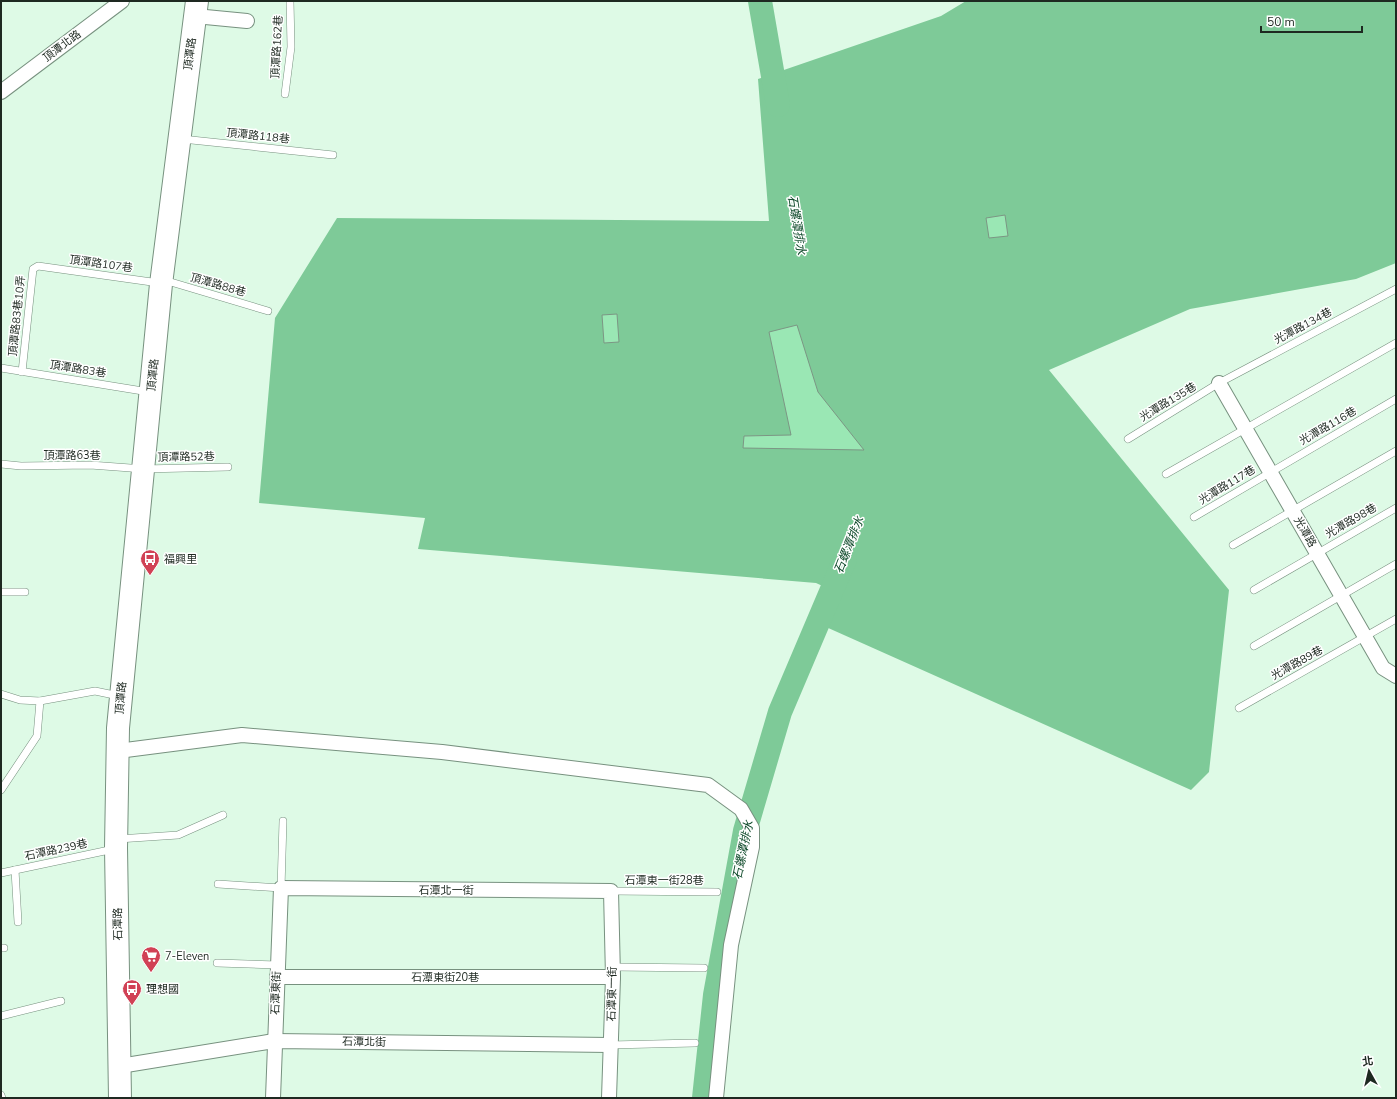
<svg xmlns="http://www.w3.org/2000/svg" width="1397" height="1099" font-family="'Nunito Sans','Noto Sans TC',sans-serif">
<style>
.water{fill:#7eca98}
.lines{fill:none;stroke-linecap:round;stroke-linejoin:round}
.river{stroke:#7eca98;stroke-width:24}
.building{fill:#9ae7b4;stroke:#7c9684}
.lane-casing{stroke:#77917f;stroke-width:8}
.street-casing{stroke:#77917f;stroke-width:16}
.primary-casing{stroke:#77917f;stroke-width:24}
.lane{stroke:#fff;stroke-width:7}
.street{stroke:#fff;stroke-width:14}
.primary{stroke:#fff;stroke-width:22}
.labels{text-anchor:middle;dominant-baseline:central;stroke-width:3;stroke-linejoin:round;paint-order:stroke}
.street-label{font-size:11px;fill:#1e2921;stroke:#fff}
.poi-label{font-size:11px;fill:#1e2921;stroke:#fff;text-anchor:start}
.water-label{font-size:12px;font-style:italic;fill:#0d4929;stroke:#fff}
</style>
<rect width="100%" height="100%" fill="#defae6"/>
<!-- water -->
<path class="water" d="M966,1H1396V263L1356,279L1190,309L1049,370L1229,590L1209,772L1191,790L826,627L840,594L816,583L418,549L425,518L259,503L275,318L337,218L769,221L758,79L941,16Z"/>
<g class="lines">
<!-- river -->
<g class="river">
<path d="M760,1L778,105"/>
<path d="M704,1098L715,995L745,831L780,712L845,559"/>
</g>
</g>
<!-- building -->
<g class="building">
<path d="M1005,215L1008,236L989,238L986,218Z"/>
<path d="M617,314L619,342L604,343L602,315Z"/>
<path d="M797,325L818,392L864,450L743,448L744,436L791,435L769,332Z"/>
</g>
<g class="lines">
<!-- lane casing -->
<g class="lane-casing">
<g id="lane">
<path d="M285,94L291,47L290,1"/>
<path d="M182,139L333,155"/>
<path d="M164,280L268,311"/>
<path d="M1,368L149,392"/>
<path d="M22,372L33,269L38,266L159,283"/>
<path d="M1128,439L1219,383L1396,289"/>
<path d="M1,464L21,466L90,465L144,469L228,467"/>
<path d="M1166,474L1396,343"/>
<path d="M1194,517L1396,399"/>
<path d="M1233,545L1396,451"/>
<path d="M1254,590L1396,508"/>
<path d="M1,592H25"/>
<path d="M1254,646L1396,564"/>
<path d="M1,694L20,700L40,701L95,691L119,696"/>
<path d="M1239,708L1396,619"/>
<path d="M1,790L37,736L40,701"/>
<path d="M118,839L178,835L223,815"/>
<path d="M15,870L18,922"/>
<path d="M1,873L114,849"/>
<path d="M218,884L281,888L283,821"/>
<path d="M611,891L717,892"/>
<path d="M1,948H4"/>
<path d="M217,963L277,965"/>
<path d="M613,967L704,968"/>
<path d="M1,1016L61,1001"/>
<path d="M610,1045L695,1043"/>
<path d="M1,1095L2,1098"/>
</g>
</g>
<!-- street casing -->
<g class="street-casing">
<g id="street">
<path d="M195,16L247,21"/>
<path d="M1,92L122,1"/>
<path d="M1219,383L1383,668L1396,676"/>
<path d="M118,751L242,735L442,752L708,785L741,809L752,828V847L731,945L716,1098"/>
<path d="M277,977H613"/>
<path d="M120,1066L274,1041L610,1045"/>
<path d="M273,1098L281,888L611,891L613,977L609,1098"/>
</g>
</g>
<!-- primary casing -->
<g class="primary-casing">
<path id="primary" d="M120,1098L116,848L118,728L161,284L197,1"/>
</g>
<!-- lane -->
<use href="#lane" class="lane"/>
<!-- street -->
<use href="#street" class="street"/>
<!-- primary -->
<use href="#primary" class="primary"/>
</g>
<!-- icons -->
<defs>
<g id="bus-pin" transform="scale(1)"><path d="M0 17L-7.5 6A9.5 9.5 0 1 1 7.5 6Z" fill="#d14155" stroke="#fff"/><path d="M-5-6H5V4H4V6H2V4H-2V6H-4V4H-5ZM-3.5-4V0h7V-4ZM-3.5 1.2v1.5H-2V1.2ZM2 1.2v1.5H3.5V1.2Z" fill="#fff"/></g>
<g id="supermarket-pin" transform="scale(1)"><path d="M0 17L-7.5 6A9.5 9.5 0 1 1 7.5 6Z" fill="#d14155" stroke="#fff"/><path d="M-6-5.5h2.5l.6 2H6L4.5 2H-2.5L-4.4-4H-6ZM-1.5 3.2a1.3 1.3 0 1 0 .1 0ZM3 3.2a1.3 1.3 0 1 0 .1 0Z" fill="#fff"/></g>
</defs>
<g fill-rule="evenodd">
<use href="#bus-pin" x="150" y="559"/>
<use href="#supermarket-pin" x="151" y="956"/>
<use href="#bus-pin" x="132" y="989"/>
</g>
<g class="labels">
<!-- street labels -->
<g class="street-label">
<text transform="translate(62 46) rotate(-37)">頂潭北路</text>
<text transform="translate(277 47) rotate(-87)">頂潭路162巷</text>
<text transform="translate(190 54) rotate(-83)">頂潭路</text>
<text transform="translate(258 136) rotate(6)">頂潭路118巷</text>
<text transform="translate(101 264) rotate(8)">頂潭路107巷</text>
<text transform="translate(218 285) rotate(16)">頂潭路88巷</text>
<text transform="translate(17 316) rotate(-84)">頂潭路83巷10弄</text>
<text transform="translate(1303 326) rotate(-28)">光潭路134巷</text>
<text transform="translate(78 369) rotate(9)">頂潭路83巷</text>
<text transform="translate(153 375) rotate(-84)">頂潭路</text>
<text transform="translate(1168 402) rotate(-31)">光潭路135巷</text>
<text transform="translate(1328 426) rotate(-30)">光潭路116巷</text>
<text x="72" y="455">頂潭路63巷</text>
<text transform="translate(186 457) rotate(-1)">頂潭路52巷</text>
<text transform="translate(1227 485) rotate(-31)">光潭路117巷</text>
<text transform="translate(1351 521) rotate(-30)">光潭路98巷</text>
<text transform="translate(1305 532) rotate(60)">光潭路</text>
<text transform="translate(1297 663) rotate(-29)">光潭路89巷</text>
<text transform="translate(121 698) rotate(-85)">頂潭路</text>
<text transform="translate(56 850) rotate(-12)">石潭路239巷</text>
<text x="664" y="880">石潭東一街28巷</text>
<text x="446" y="890">石潭北一街</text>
<text transform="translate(118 924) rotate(-91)">石潭路</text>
<text x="445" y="977">石潭東街20巷</text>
<text transform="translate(276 993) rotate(-88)">石潭東街</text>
<text transform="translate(612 994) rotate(-89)">石潭東一街</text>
<text transform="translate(364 1042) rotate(1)">石潭北街</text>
</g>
<!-- poi labels -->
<g class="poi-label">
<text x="164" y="559">福興里</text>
<text x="165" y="956">7-Eleven</text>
<text x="146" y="989">理想國</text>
</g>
<!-- water labels -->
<g class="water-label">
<text transform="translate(797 225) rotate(81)">石螺潭排水</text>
<text transform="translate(849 545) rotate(-68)">石螺潭排水</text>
<text transform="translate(743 850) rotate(-78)">石螺潭排水</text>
</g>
</g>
<!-- border -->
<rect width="1397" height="1099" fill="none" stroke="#1e2921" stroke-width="4"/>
<!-- north arrow -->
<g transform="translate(1369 1071) rotate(352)" stroke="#ffffff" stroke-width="3" paint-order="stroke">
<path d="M0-3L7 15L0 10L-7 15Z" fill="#1e2921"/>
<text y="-6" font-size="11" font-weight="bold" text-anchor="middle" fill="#1e2921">北</text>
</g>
<!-- scale -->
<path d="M1261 26v6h101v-6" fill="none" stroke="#1e2921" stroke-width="2"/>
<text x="1267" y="26" font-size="12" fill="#1e2921" stroke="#ffffff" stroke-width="3" paint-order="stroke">50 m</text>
</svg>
